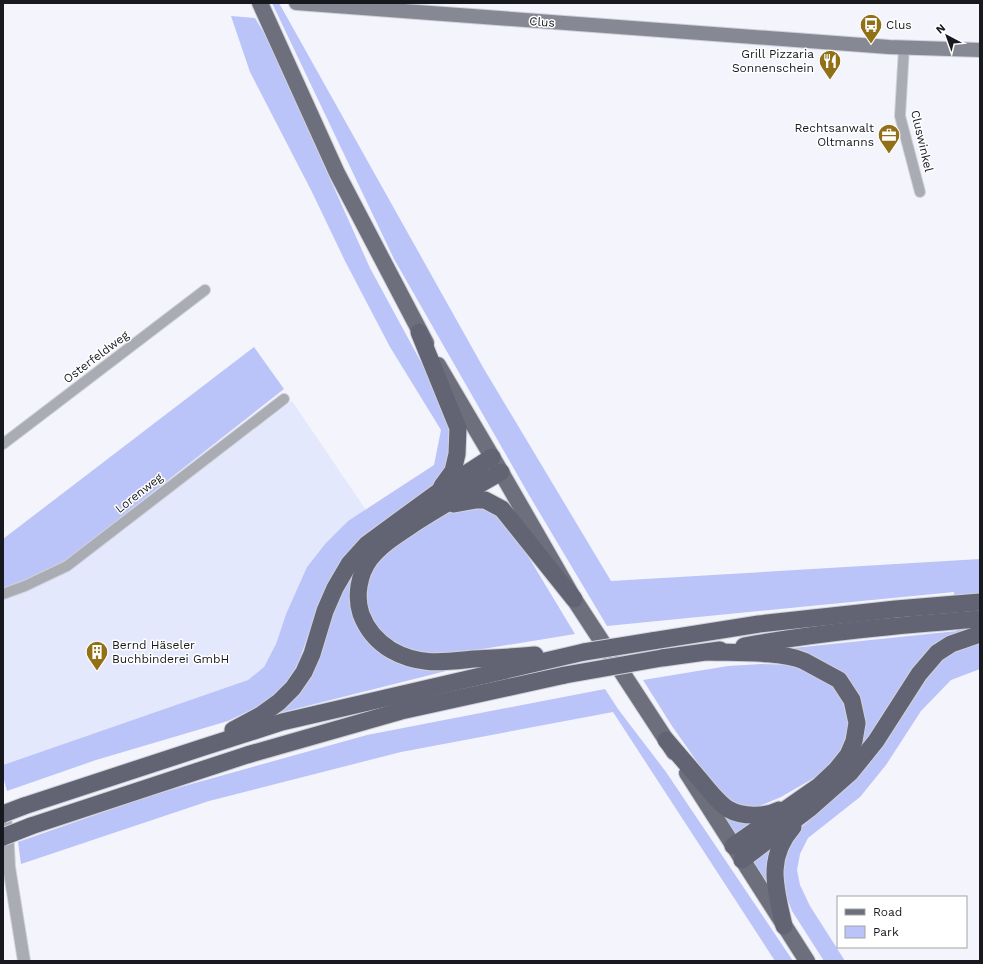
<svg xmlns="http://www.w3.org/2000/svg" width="983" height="964" font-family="'Work Sans',sans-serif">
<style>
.built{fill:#e4e8fc}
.green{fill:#bac4f8}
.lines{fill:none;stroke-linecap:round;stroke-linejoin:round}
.minor-casing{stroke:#d0d1d9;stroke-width:12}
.tertiary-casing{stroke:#d0d1d9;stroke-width:14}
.secondary-casing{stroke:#d0d1d9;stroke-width:16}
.primary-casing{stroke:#d0d1d9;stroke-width:18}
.trunk-casing{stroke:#d0d1d9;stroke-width:19}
.minor{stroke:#aaacb4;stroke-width:10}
.tertiary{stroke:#aaacb4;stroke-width:12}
.secondary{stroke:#868994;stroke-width:14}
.primary{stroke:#6d6f7d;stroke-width:16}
.trunk{stroke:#626474;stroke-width:17}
.trunk-bridge-casing{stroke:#d0d1d9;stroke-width:19;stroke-linecap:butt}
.trunk-bridge{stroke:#626474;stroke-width:17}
.labels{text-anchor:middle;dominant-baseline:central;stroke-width:3;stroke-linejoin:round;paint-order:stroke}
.street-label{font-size:12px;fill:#17191f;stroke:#fff}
.poi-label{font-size:12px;fill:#17191f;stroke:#fff;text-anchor:start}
</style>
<rect width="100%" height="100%" fill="#f3f4fc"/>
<!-- built -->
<path class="built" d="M292,401L366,510L348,521L325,544L307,567L286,614L276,644L264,667L248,680L3,765V598L25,591L69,570Z"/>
<!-- green -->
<g class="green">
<path d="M272,3H279L484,369L611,581L980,559V669L951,680L921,711L886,765L860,797L808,838L800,854L797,870L800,885L810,906L845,961H824L792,911L783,887L780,866L793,835L859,775L867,764L837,671L822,661L784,649L957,631L954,592L607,626L529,495L394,259Z"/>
<path d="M231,16L255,18L267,38L370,268L447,410L454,433L451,462L433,489L318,607L299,661L289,680L270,699L255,708L228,721L96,760L7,791L3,776V765L248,680L264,667L276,644L286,614L307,567L325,544L348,521L434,465L441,430L390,347L345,261L312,192L250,72Z"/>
<path d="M254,347L284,389L64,562L21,582L3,588V539Z"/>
<path d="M485,507L508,523L575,634L440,656L398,646L378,631L369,613L365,593L370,574L380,558L395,544L424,526L455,510Z"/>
<path d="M360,561L355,577L376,649L395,662L414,666L454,669L275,714L338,593Z"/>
<path d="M761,664L799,665L822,675L841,695L849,725L840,754L819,775L781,797L757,807L739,805L719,793L672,726L643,680L728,666Z"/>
<path d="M605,689L618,709L666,772L793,961H775L613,712L401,752L209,801L21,864L18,842L152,795L367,735Z"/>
<path d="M719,810L765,818L737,836Z"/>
<path d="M777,840L772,890L751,860Z"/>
</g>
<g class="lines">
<!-- minor casing -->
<g class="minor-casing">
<g id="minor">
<path d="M904,48L900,116L920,192"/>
<path d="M3,444L205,290"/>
<path d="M3,594L25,586L67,566L284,399"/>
</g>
</g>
<!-- tertiary casing -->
<g class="tertiary-casing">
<path id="tertiary" d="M3,813L7,828L9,867L24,961"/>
</g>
<!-- secondary casing -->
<g class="secondary-casing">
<path id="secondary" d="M296,3L889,47L980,50"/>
</g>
<!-- primary casing -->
<g class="primary-casing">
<g id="primary">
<path d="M260,3L337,173L426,343"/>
<path d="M438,365L501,472L574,599L674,752"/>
<path d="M687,773L807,961"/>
</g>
</g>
<!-- trunk casing -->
<g class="trunk-casing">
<g id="trunk">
<path d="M419,332L458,428L457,454L453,471L442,486"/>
<path d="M501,472C473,488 445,504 418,521C402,532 382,543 370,559C359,574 355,596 361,614C367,630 376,641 391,650C419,666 443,662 474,659C494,658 514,657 535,655"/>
<path d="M454,504L476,500H485L502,509L574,599"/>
<path d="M652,641L759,624L896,609L980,602"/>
<path d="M744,646C822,632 901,625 980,619"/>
<path d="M708,652C735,653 780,651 804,661L839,680L852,700L857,723L854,741L848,755L836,770L819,786L733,846"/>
<path d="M662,658L720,650"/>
<path d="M233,730L261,715L279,702L293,688L304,672L312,654L325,611L335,588L349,564L367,544L438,492L492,457"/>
<path d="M666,740C678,754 690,768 702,782C710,792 718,802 728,809C742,817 765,817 779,810"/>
<path d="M24,806L204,747L282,722L584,652"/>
<path d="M31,826L247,755L401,711L565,675"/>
<path d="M742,860L809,809L851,772L876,741L919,674L937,653L951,644L980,634"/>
<path d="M784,926C776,889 765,859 793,827"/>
</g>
</g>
<!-- minor -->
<use href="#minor" class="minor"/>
<!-- tertiary -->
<use href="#tertiary" class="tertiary"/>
<!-- secondary -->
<use href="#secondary" class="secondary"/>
<!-- primary -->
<use href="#primary" class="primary"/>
<!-- trunk -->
<use href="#trunk" class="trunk"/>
<!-- trunk-bridge casing -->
<g class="trunk-bridge-casing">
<g id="trunk-bridge">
<path d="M584,652L652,641"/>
<path d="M565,675L662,658"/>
<path d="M3,814L24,806"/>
<path d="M3,837L31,826"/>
</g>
</g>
<!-- trunk-bridge -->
<use href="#trunk-bridge" class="trunk-bridge"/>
</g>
<!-- icons -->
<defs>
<g id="bus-pin" transform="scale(1.15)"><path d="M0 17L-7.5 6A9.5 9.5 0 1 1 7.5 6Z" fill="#927017" stroke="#fff"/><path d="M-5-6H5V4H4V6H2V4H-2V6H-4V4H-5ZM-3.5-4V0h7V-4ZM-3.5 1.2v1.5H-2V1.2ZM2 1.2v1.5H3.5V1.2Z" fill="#fff"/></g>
<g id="restaurant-pin" transform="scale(1.15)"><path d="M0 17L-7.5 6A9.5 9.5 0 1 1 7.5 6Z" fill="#927017" stroke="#fff"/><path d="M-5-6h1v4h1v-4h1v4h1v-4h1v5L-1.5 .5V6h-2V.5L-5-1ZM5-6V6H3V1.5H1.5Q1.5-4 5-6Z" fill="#fff"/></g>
<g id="office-pin" transform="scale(1.15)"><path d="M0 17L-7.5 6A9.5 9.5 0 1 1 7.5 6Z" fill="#927017" stroke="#fff"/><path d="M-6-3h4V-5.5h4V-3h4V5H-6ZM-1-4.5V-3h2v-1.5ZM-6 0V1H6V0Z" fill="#fff"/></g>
<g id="building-pin" transform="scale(1.15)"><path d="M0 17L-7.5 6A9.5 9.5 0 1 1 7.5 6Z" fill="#927017" stroke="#fff"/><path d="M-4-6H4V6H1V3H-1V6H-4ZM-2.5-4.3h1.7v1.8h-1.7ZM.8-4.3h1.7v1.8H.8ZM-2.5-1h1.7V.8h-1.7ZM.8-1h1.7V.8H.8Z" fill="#fff"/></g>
</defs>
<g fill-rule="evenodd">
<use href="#bus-pin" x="871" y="25"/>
<use href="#restaurant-pin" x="830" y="61"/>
<use href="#office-pin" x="889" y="135"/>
<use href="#building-pin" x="97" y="652"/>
</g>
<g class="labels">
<!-- street labels -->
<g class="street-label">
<text transform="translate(542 22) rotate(4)">Clus</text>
<text transform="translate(922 141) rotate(77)">Cluswinkel</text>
<text transform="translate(96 357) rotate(-37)">Osterfeldweg</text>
<text transform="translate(139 493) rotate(-38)">Lorenweg</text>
</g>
<!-- poi labels -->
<g class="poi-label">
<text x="886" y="25">Clus</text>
<text x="814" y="54" text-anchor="end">Grill Pizzaria<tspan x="814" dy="14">Sonnenschein</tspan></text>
<text x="874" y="128" text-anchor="end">Rechtsanwalt<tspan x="874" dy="14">Oltmanns</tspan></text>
<text x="112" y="645">Bernd Häseler<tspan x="112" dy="14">Buchbinderei GmbH</tspan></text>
</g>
</g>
<!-- border -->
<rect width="983" height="964" fill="none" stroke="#17191f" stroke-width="8"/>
<!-- legend -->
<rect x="837" y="896" width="130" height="52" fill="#ffffff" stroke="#a2a3a5"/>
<rect x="845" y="909" width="20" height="6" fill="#6d6f7d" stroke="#a2a3a5"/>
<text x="873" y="916" font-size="12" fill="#17191f">Road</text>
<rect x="845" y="926" width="20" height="12" fill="#bac4f8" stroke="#a2a3a5"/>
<text x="873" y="936" font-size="12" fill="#17191f">Park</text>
<!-- north arrow -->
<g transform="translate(947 36) rotate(319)" stroke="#ffffff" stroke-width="3" paint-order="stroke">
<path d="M0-3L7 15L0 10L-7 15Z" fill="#17191f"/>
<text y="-6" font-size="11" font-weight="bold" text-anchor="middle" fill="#17191f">N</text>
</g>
</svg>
